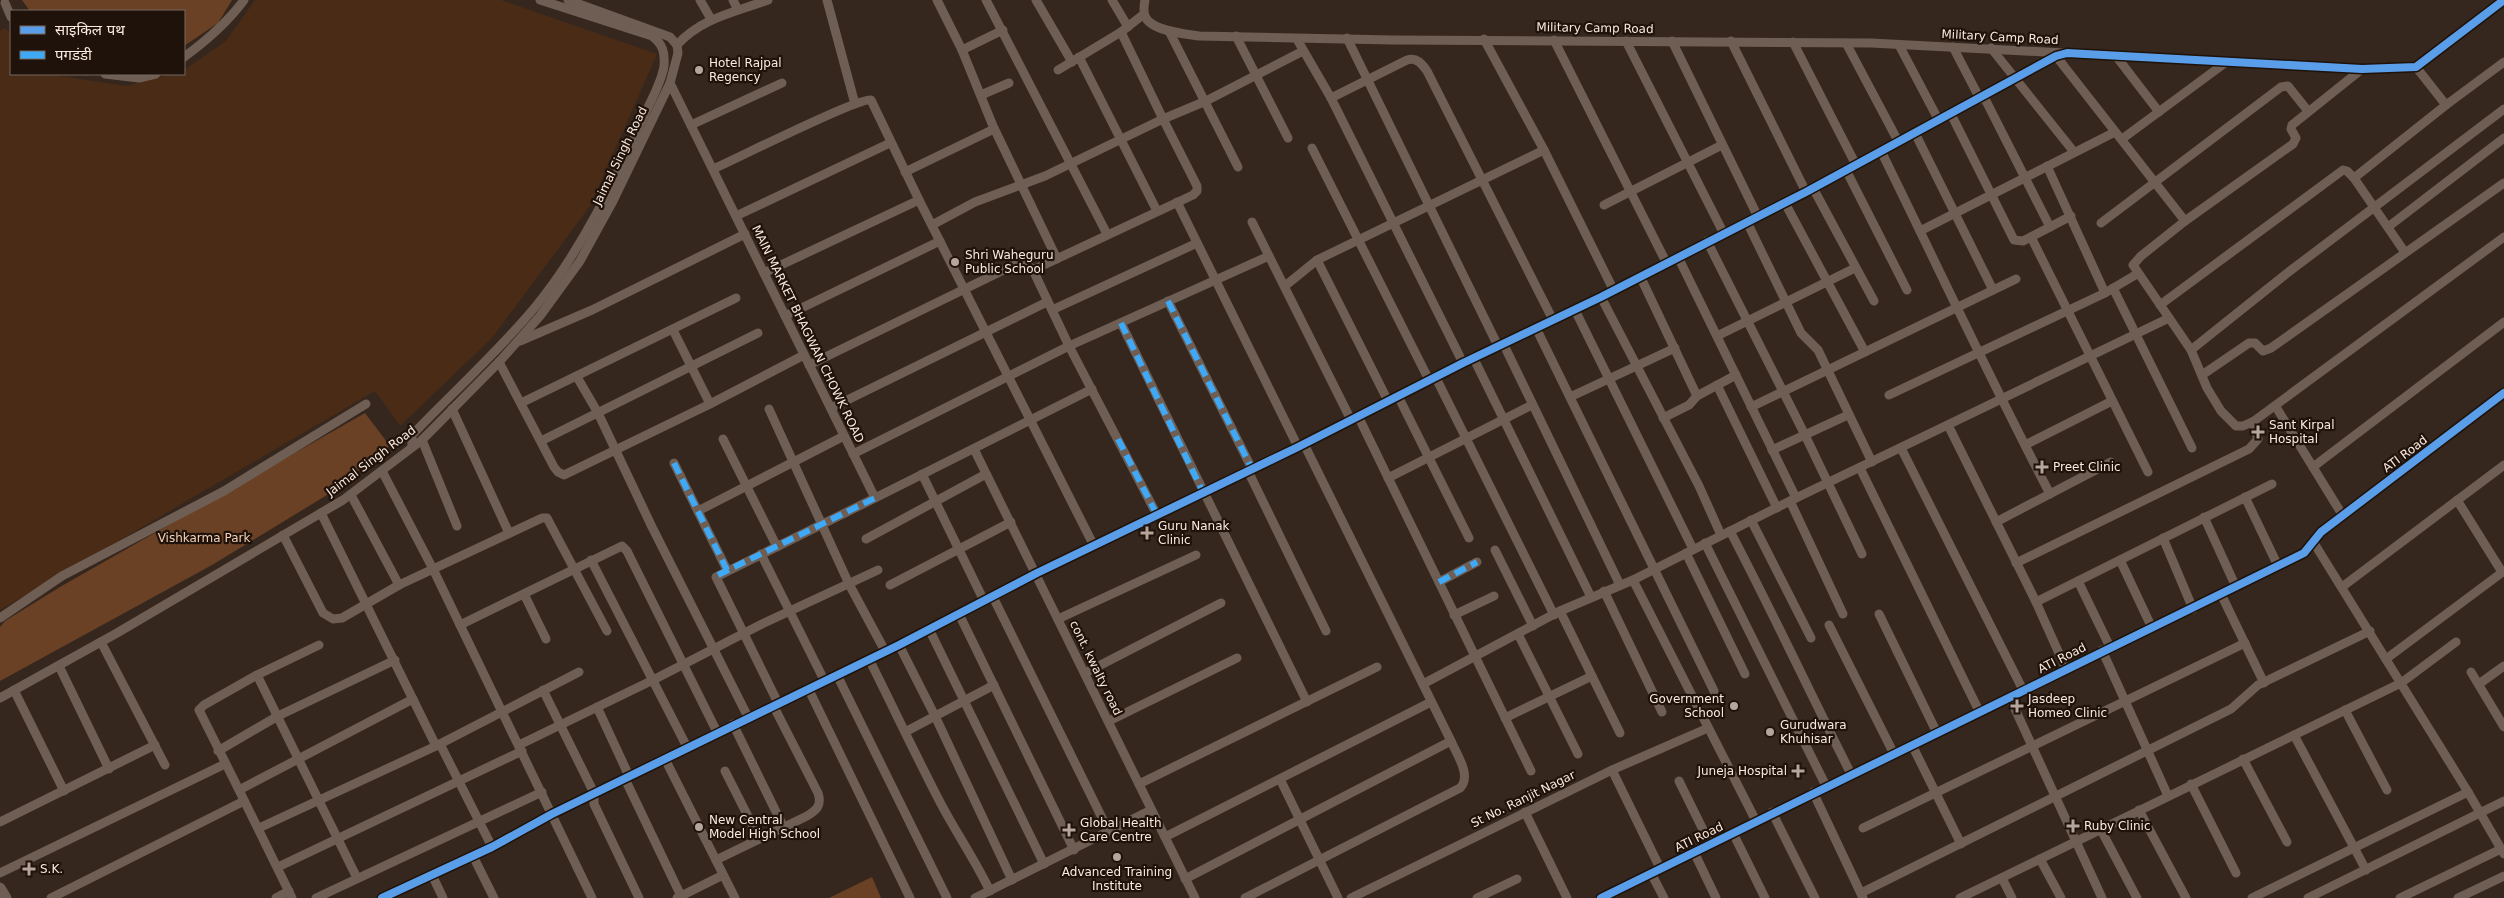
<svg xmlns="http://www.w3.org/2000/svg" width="2504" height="898" font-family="'DejaVu Sans','Noto Sans Devanagari',sans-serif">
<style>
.built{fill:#492b16}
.green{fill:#6a4124}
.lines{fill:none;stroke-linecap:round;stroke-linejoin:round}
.minor{stroke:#6e5e54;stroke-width:9}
.major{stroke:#705e54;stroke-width:11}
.quiet{stroke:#3fa9f5;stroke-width:6;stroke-dasharray:12 6;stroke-linecap:butt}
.cycleway-casing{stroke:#1e120a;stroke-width:11}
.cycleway{stroke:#5a9eea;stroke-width:8}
.poi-dot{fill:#b6a59a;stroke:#1e120a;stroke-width:2}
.labels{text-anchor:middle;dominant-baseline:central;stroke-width:4.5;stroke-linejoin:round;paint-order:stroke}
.street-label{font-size:12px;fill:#fbe9dd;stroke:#1e120a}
.poi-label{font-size:12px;fill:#fbe9dd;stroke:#1e120a;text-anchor:start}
.park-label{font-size:12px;fill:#f7d1b8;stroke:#1e120a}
</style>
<rect width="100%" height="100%" fill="#36271e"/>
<!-- built -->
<path class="built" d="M255,0H501L657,54L590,206L492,338L400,426L375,391L0,610V31L5,28L11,33V74H57L60,76L126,86L171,74H184V70L226,41Z"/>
<!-- green -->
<g class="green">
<path d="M22,0H232L218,23L184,46V11H30Z"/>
<path d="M365,413L390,446L327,495L212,565L0,681V627L5,621L60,587Z"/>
<path d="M872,877L881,898H829Z"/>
</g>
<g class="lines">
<!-- minor -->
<g class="minor">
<path d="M568,0L670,37L677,45"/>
<path d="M700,0L711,19"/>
<path d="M733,0L738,10"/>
<path d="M827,0L855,104"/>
<path d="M937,0L962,50L993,126L1057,259"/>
<path d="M986,0L1107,234"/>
<path d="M1036,0L1072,62"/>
<path d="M1112,0L1128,27"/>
<path d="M1145,0C1144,5 1143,11 1145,16C1150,31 1186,34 1199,36L1394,40L1871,43L2064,53"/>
<path d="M5,3L11,17"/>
<path d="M1169,31L1238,167"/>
<path d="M1236,36L1288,138"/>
<path d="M1347,38L1498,346"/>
<path d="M1484,39L1544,150L1614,291"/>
<path d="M1554,40L1666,262"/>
<path d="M1298,41L1331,98L1463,363"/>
<path d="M1626,41L1724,234"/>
<path d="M1672,41L1758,217"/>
<path d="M1731,41L1806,192"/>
<path d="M1793,42L1856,165"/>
<path d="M1846,43L1898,141"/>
<path d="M677,45C701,18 735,12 768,0"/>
<path d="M1899,45L1938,119"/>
<path d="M1953,47L1980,99"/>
<path d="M1991,48L2074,152"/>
<path d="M962,50L1003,30"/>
<path d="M2056,56L2185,221"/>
<path d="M2116,56L2159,112"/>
<path d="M184,57C206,41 227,23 244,0"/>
<path d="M1079,57L1157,211"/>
<path d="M2416,67L2446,105"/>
<path d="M1058,70L1121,32L1144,14"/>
<path d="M105,74L139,78L156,74"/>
<path d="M670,83L875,498L1092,389"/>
<path d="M981,95L1009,83"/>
<path d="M1984,97L2050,227"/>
<path d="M1331,98L1407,60C1417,57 1422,64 1427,71L1553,320"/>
<path d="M1951,114L2014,240L2023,241L2071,216"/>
<path d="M691,125L782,83"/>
<path d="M1915,133L1993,290"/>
<path d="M2122,139L2225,63"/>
<path d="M1312,148L1429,380"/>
<path d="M1881,151C1937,265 1991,381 2050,494"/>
<path d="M2047,166L2105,293"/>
<path d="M713,169C734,160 859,97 871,100L919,200L1094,546"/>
<path d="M1846,170L1907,290"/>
<path d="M905,172L994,129"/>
<path d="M2354,178L2446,105L2504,62"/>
<path d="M1813,188L1874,301"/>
<path d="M1177,202L1298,447"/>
<path d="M1785,203L1865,352"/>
<path d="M1604,205L1722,145"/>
<path d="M736,216L890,143"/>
<path d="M1252,222L1351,420"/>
<path d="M1747,222L1801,333L1818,350L1872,462"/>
<path d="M2101,223L2281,87L2288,86L2308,111"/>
<path d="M932,225L975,202L1045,176L1163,119L1121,32"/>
<path d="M2388,227L2504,138"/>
<path d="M1920,231L2115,132"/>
<path d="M2031,237L2148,472"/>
<path d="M1707,241L1805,435L1862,554"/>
<path d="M1678,257L1796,498"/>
<path d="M1317,260L1388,401"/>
<path d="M764,273L919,200"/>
<path d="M1640,276L1697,396L1689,405L1663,418"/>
<path d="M1285,286L1317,260L1544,150"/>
<path d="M2113,288L2192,448"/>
<path d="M1601,297L1699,486L1721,535"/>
<path d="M1168,301L1252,469"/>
<path d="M2160,305L2343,170L2347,171L2354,178L2404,251"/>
<path d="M1052,310L1197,243"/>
<path d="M1575,310L1693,549"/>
<path d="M785,316L940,241"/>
<path d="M1121,323L1307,702"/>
<path d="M1536,328L1714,691"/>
<path d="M673,330L710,404"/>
<path d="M1717,336L1855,268"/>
<path d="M520,341L592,310L745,234"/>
<path d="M1503,343L1620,585"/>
<path d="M2191,350L2286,274L2504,109"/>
<path d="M1473,357L1591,597"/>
<path d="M499,362L554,467L558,472L564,475L710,404L804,355"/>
<path d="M809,365L1018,263L1025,262L1033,270"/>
<path d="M2202,375L2249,343H2255L2263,351L2271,348L2504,183"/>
<path d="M1435,376L1554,615"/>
<path d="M577,377L598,413L652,527L748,717"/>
<path d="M1717,385L1777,508"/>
<path d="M1889,395L2105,293L2137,274"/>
<path d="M1398,396L1469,538"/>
<path d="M1697,396L1736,375"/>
<path d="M1570,397L1675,348"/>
<path d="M521,403L736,298"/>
<path d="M1751,407L2016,279"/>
<path d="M2276,407L2343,516"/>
<path d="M831,408L1047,302"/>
<path d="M452,409L509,533"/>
<path d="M769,409L849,584L885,651"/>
<path d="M1358,416L1531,771"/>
<path d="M2254,421L2243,426H2236L2221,411L2207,388L2191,350L2133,265L2141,256L2185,221L2293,144L2296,138L2291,129L2292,125L2362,69"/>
<path d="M1948,425L2036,602L2066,669"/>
<path d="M723,439L777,547"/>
<path d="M422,440L457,526"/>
<path d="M541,441L758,333"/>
<path d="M2025,445L2112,401"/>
<path d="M412,446V435C453,392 498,352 536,306C582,250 616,178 646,112C652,98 662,81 664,66C665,53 663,44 652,36L540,0"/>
<path d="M1901,448L2023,690"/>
<path d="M974,449L1195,898"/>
<path d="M1772,450L1848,415"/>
<path d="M853,454L1069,346L1269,256"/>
<path d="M674,463L727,570"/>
<path d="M2313,467L2504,322"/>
<path d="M1860,468L1980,713"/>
<path d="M382,471L433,569L592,898"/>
<path d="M1248,471L1326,631"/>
<path d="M922,474L984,601"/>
<path d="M1388,478L1532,405"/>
<path d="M351,495L399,585"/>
<path d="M2245,497L2278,566"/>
<path d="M2457,500L2502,572"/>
<path d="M1790,501L1843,614"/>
<path d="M698,511L844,436"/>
<path d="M321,513L436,746"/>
<path d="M1157,515L1069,346L1033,270L1193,195L1197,191V186L1163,119L1206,101L1303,51"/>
<path d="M2204,517L2236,587"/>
<path d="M1751,520L1811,638"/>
<path d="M1996,522L2111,462"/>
<path d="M1730,531C1772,611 1810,693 1851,774"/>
<path d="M283,535L323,613L333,619L342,618L399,585L542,518H547L607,631"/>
<path d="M2163,538L2193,609"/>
<path d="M866,539L986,474"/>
<path d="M1705,543L1826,786"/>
<path d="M2314,543L2468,792L2504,854"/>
<path d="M1495,550L1533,626"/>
<path d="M1686,553L1745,674"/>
<path d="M761,554L824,680"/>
<path d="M591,560L687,747"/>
<path d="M2120,560L2152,628"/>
<path d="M2016,563L2249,449L2258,439L2253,424L2254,421L2504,237"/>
<path d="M1633,580L1756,821"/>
<path d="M2078,581L2110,647"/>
<path d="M1439,582L1477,562"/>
<path d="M890,585L1011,522"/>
<path d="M2342,587L2504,465"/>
<path d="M1604,591L1662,712"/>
<path d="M524,594L546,639"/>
<path d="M2221,594L2264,683"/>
<path d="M993,597L1109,832"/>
<path d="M2036,602L2272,484"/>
<path d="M1560,611L1620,733"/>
<path d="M959,614L1074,850"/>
<path d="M1879,614L1937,733"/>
<path d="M1454,615L1494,596"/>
<path d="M0,618L62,576L224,491L366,404"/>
<path d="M1058,619L1196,555"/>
<path d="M460,625L622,546L627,551L717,732"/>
<path d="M1829,625L1894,754"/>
<path d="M929,629L1044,864"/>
<path d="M1518,634L1578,754"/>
<path d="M101,642L165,765"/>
<path d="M899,645L935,716L1012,880"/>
<path d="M2102,650L2168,796"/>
<path d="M869,659C893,707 916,756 941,804C957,834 975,860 990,891"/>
<path d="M2386,659L2504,571"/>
<path d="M59,666L109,769"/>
<path d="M2471,672L2504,727"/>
<path d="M1085,673L1221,603"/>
<path d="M257,675L357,878"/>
<path d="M837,675L947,898"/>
<path d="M1423,684L1560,611L1633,580L1796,498L2169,318"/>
<path d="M2479,684L2504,666"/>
<path d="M808,688L910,898"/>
<path d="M14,690L64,791"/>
<path d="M543,690L594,793V804L639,898"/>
<path d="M0,698L117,633L343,500L422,440L499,362L540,316L580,261L613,201L670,83L678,53L677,45"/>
<path d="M2010,698L2102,898"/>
<path d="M778,703L716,577L875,498"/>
<path d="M597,707L629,776"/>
<path d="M2345,710L2387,790"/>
<path d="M1505,718L1592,676"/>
<path d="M1109,721L1237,658"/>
<path d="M733,724L783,826"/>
<path d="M905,732L994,685"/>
<path d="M2294,735L2366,870"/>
<path d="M440,744L492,847"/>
<path d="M519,745L653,680L762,624L878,570"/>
<path d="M1912,745L1961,844"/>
<path d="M218,751L278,716L395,660"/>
<path d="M665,759L735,898"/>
<path d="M2243,759L2287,842"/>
<path d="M1612,770L1660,868"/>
<path d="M725,771L759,838"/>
<path d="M625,779L682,898"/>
<path d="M1280,779L1338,898"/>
<path d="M1679,781L1710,844"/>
<path d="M1139,784L1377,667"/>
<path d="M2191,784L2236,873"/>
<path d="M239,790L199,710L204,705L257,675L319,645"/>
<path d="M1813,792L1863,898"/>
<path d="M2139,810L2186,898"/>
<path d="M1525,812L1567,898"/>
<path d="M1772,812L1815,898"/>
<path d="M0,822L155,745"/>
<path d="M259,828L436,746L579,672"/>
<path d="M1863,828L2245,643"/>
<path d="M2101,830L2137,898"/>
<path d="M1733,833L1765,898"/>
<path d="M1165,837L1431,702"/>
<path d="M1694,852L1716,898"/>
<path d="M473,856L494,898"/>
<path d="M2040,859L2061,898"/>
<path d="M716,860L807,816C817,810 822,805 818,793L773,705"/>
<path d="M278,867L522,751"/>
<path d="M0,873L225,764"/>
<path d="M1651,873L1664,898"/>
<path d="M432,875L443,898"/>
<path d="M2002,878L2012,898"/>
<path d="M1185,879L1451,741"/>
<path d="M1861,893L2231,709L2258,685L2370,631"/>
<path d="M51,898L244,801"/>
<path d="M276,898L289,891"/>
<path d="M292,898L239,790L413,699"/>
<path d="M316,898L542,792"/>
<path d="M382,898L492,847L552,814L899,645L1037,573L1298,447L1463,363L1601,297L1806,192L2056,56L2067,53L2362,69L2416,67L2504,0"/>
<path d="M677,898L723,875"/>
<path d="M975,898L1151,810"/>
<path d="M1245,898L1460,788C1472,776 1457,755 1451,741L1304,444"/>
<path d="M1351,898L1612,770L1708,728"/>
<path d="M1477,898L1517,879"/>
<path d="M1601,898L2304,553L2321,532L2504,393"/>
<path d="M1960,898L2401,683L2456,642"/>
<path d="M2252,898L2468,792"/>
<path d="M2308,898L2504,801"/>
<path d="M2400,898L2501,849"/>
<path d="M2458,898L2504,876"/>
</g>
<!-- major -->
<path class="major" d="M0,888L6,898"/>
<!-- quiet -->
<g class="quiet">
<path d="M1168,301L1252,469"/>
<path d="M1121,323L1203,492"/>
<path d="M1118,439L1157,515"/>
<path d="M674,463L727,570"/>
<path d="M718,575L875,498"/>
<path d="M1439,582L1477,562"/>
</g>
<!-- cycleway casing -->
<g class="cycleway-casing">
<g id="cycleway">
<path d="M382,898L492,847L552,814L899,645L1037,573L1298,447L1463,363L1601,297L1806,192L2056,56L2067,53L2362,69L2416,67L2504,0"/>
<path d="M1601,898L2304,553L2321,532L2504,393"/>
</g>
</g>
<!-- cycleway -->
<use href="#cycleway" class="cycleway"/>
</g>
<!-- markers -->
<g class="poi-dot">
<circle cx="699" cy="70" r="5"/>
<circle cx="955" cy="262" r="5"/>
<path d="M2255.5 424.5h5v5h5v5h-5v5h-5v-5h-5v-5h5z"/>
<path d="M2039.5 459.5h5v5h5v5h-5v5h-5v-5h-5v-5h5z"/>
<path d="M1144.5 525.5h5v5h5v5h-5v5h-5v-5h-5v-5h5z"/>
<circle cx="1734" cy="706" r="5"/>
<path d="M2014.5 698.5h5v5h5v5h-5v5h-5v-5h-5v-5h5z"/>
<circle cx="1770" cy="732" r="5"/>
<path d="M1795.5 763.5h5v5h5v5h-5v5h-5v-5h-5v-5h5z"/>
<path d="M2070.5 818.5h5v5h5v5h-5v5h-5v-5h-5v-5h5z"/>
<circle cx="699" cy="827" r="5"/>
<path d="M1066.5 822.5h5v5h5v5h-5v5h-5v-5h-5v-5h5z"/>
<circle cx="1117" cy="857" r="5"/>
<path d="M26.5 861.5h5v5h5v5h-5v5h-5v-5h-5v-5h5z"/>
</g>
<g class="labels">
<!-- street labels -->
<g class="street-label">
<text transform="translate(1595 28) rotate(1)">Military Camp Road</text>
<text transform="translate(2000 37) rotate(3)">Military Camp Road</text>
<text transform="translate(620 156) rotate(-64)">Jaimal Singh Road</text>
<text transform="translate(808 334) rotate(64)">MAIN MARKET BHAGWAN CHOWK ROAD</text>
<text transform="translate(2405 454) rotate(-37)">ATI Road</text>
<text transform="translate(371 461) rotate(-37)">Jaimal Singh Road</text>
<text transform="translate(2062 658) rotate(-27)">ATI Road</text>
<text transform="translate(1096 668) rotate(64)">cont. kwalty road</text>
<text transform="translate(1523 799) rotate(-26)">St No. Ranjit Nagar</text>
<text transform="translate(1699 837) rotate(-26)">ATI Road</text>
</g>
<!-- poi labels -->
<g class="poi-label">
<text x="709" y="63">Hotel Rajpal<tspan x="709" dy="14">Regency</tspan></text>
<text x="965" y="255">Shri Waheguru<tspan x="965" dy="14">Public School</tspan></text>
<text x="2269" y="425">Sant Kirpal<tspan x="2269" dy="14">Hospital</tspan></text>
<text x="2053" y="467">Preet Clinic</text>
<text x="1158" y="526">Guru Nanak<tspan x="1158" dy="14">Clinic</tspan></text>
<text x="1724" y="699" text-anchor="end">Government<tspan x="1724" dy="14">School</tspan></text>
<text x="2028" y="699">Jasdeep<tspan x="2028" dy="14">Homeo Clinic</tspan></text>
<text x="1780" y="725">Gurudwara<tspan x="1780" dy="14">Khuhisar</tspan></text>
<text x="1787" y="771" text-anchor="end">Juneja Hospital</text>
<text x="709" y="820">New Central<tspan x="709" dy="14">Model High School</tspan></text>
<text x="1080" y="823">Global Health<tspan x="1080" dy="14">Care Centre</tspan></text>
<text x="2084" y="826">Ruby Clinic</text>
<text x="40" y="869">S.K.</text>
<text x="1117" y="872" text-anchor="middle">Advanced Training<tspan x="1117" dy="14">Institute</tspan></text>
</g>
<!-- park labels -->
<g class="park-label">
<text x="204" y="538">Vishkarma Park</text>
</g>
</g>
<!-- legend -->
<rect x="10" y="10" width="175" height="65" fill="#1e120a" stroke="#76685e"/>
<rect x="20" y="26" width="25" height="8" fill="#5a9eea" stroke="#76685e"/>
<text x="55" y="35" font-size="15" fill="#fbe9dd">साइकिल पथ</text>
<rect x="20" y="51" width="25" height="8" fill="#3fa9f5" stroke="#76685e"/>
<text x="55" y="60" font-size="15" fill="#fbe9dd">पगडंडी</text>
</svg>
